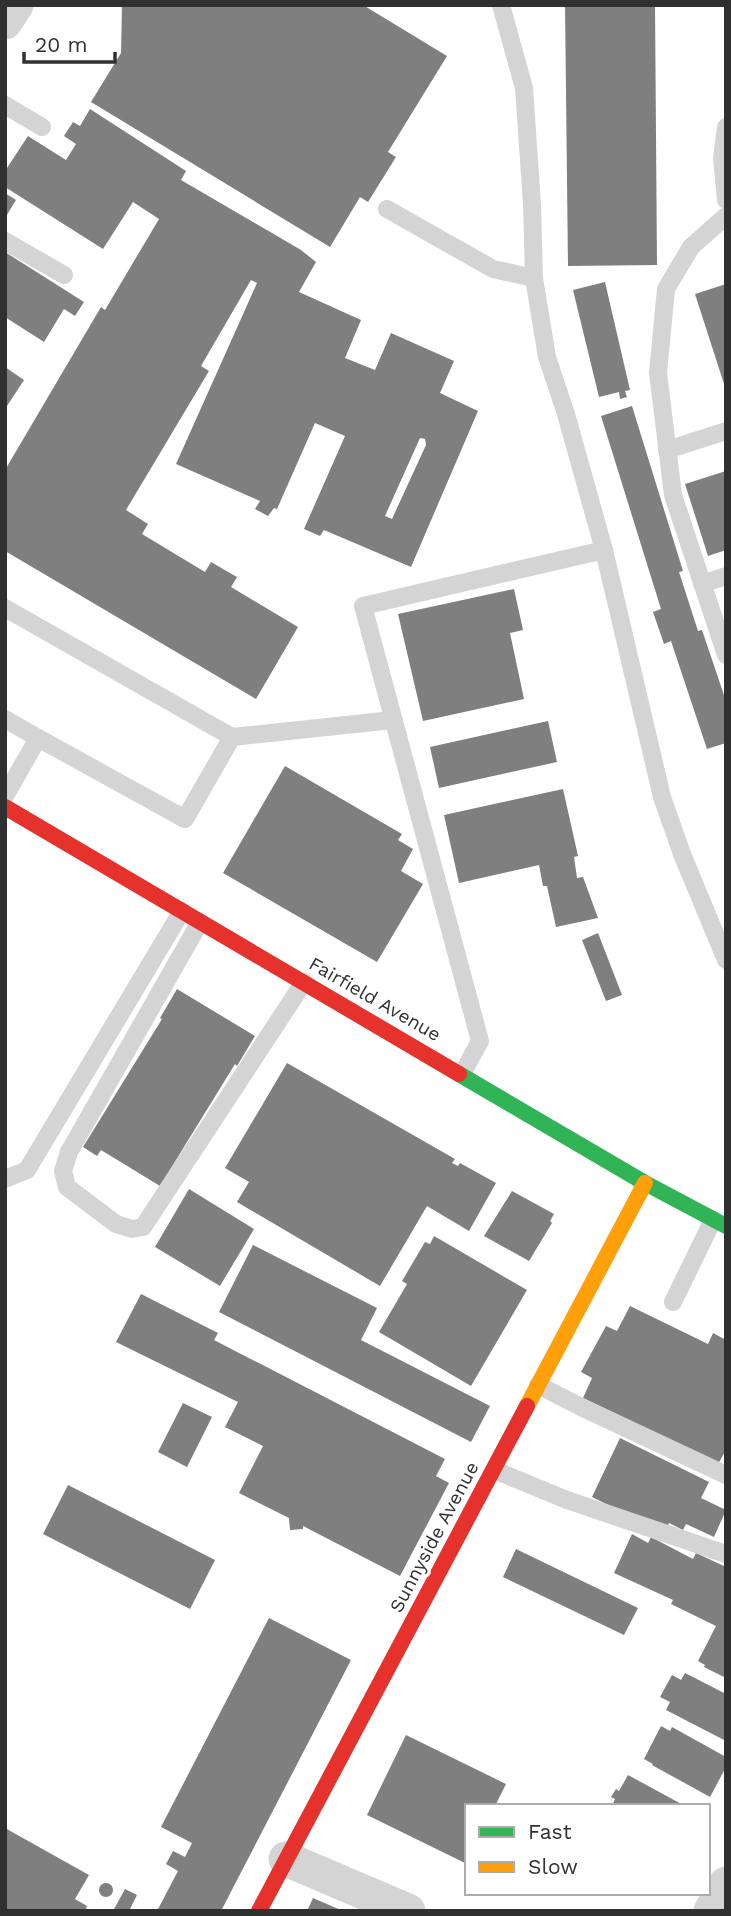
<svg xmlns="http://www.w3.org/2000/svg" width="731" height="1916" font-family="'Work Sans',sans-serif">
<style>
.building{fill:#7f7f7f;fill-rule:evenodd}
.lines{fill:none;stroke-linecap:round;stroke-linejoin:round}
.lane{stroke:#d4d4d4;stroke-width:18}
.street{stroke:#d4d4d4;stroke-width:35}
.fast{stroke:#30b455;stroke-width:16}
.slow{stroke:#ff9f0a;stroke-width:16}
.jam{stroke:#e5322d;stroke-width:16}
.labels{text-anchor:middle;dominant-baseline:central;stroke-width:7;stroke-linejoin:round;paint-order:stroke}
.street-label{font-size:19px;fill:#303030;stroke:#fff}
</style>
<rect width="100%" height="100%" fill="#fff"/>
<!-- building -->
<g class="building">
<path d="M122,5H363L447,56L388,152L396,157L368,202L360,197L330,247L91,102L121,53Z"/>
<path d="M565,5H655L657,265L568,266Z"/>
<path d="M90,109L186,171L181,180L301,250L316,262L299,292L361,320L345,358L375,370L391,333L454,361L440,393L478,411L411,567L324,530L320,536L304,529L345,436L315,423L277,509L274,508L268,516L255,509L260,501L176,464L257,283L251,280L201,366L209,371L126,510L148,524L142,534L205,572L211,562L237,577L231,587L298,627L256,699L5,551V470L101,307L105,310L159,219L133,202L103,249L5,187V171L28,136L66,160L76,144L64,136L73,122L80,126ZM420,438L425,439L426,445L392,519L385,516Z"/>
<path d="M5,193L16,200L5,218Z"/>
<path d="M5,252L84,302L75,316L64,309L44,342L5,317Z"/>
<path d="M605,282L630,390L625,391L627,397L620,399L619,392L599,397L573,290Z"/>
<path d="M726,284V386L725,387L695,294Z"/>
<path d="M5,367L24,380L5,409Z"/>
<path d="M632,406L683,571L679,572L698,631L702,630L726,701V743L707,749L671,641L664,644L653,612L661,609L601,416Z"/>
<path d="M726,471V550L708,556L685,484Z"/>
<path d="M514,589L523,630L510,633L524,699L423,721L398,614Z"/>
<path d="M548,721L557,762L439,788L430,747Z"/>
<path d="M285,766L402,834L398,840L413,849L401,871L423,884L377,962L223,873Z"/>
<path d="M563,789L578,856L574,857L577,878L583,877L598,918L556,927L547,886H543L539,865L459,883L444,815Z"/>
<path d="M598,933L622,995L606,1001L582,940Z"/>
<path d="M177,989L255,1036L237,1066L235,1064L160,1186L101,1150L97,1156L83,1147L162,1019L160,1018Z"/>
<path d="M287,1063L455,1159L452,1163L458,1166L460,1163L496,1183L469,1231L427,1206L380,1286L237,1202L249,1182L225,1168Z"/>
<path d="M189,1189L254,1229L220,1286L155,1247Z"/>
<path d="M512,1191L554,1214L550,1221L552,1223L529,1261L484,1236Z"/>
<path d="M434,1236L527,1290L471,1386L379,1332L407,1284L402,1281L425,1242L430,1244Z"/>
<path d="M253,1245L377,1308L361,1340L490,1406L471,1442L219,1312Z"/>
<path d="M141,1294L218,1333L214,1340L445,1459L436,1476L449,1483L400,1576L303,1526V1529L290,1530L289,1518L239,1493L263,1446L225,1427L238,1402L116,1342Z"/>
<path d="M630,1306L708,1344L713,1333L726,1340V1450L718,1464L583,1398L592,1378L581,1372L606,1326L617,1331Z"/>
<path d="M183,1403L212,1417L187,1467L158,1452Z"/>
<path d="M620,1438L709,1482L701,1498L726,1510L714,1537L686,1524L683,1530L669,1523L665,1533L592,1497Z"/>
<path d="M68,1485L215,1560L190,1609L43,1534Z"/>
<path d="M632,1534L648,1543L651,1537L693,1559L696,1553L726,1567V1678L704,1667L705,1665L698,1661L716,1626L671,1604L673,1600L614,1573Z"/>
<path d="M516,1549L638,1608L624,1635L503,1577Z"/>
<path d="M269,1618L351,1660L221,1911H157L178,1871L166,1864L173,1851L185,1857L192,1843L161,1827Z"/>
<path d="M685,1673L726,1694V1741L666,1710L670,1702L660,1697L672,1675L681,1680Z"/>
<path d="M661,1726L670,1731L672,1727L726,1757V1767L710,1797L652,1765L653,1764L644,1759Z"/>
<path d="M406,1735L506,1784L495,1806H467V1864L367,1815Z"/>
<path d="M628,1775L685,1806H612L615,1799L611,1797L616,1789L619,1791Z"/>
<path d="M5,1828L89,1875L75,1899L87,1906L85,1911H5Z"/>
<circle cx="106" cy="1890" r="7"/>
<path d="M125,1889L137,1895L129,1911H113Z"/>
<path d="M313,1898L343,1911H307Z"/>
</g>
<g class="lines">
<!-- lane -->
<g class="lane">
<path d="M501,5L524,88L532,204L534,278L547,357L566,414L604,550L662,797L682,854L726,960"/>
<path d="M5,105L42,127"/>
<path d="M726,127L722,158L726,200"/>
<path d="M387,209L493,269L534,278"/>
<path d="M726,216L691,247L666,289L658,373L673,495L726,655"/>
<path d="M5,241L64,275"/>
<path d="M667,450L726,431"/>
<path d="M702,584L726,576"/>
<path d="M5,608L232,737"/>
<path d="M5,719L38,738"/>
<path d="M5,796L38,738L185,819L232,737L393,720"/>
<path d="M200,922L69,1152L63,1171L67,1187L116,1224L132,1229L143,1227L304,982"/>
<path d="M462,1074L480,1041L363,606L604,550"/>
<path d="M5,1179L27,1170L182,911"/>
<path d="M673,1302L713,1220"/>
<path d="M538,1385L581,1407L726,1475"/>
<path d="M494,1470L567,1500L726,1554"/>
</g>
<!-- street -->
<g class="street">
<path d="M5,22L16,5"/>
<path d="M286,1859L408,1911"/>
<path d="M711,1911L726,1884"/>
</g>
<!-- fast -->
<path class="fast" d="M459,1074L645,1183L726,1226"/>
<!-- slow -->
<path class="slow" d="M527,1406L645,1183"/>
<!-- jam -->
<g class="jam">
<path d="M5,807L459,1074"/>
<path d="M259,1911L527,1406"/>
</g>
</g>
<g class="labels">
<!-- street labels -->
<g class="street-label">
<text transform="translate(375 999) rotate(30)">Fairfield Avenue</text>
<text transform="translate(434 1537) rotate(-62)">Sunnyside Avenue</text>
</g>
</g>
<!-- border -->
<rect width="731" height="1916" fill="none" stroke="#303030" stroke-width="14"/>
<!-- legend -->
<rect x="465" y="1804" width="245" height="91" fill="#ffffff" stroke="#acacac" stroke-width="2"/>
<rect x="479" y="1827" width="35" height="10" fill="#30b455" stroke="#acacac" stroke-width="2"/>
<text x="528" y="1839" font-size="21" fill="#303030">Fast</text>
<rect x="479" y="1862" width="35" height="10" fill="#ff9f0a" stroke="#acacac" stroke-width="2"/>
<text x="528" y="1874" font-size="21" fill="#303030">Slow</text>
<!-- scale -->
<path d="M24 52v10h91v-10" fill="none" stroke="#303030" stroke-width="3.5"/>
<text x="35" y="52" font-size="21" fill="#303030" stroke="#ffffff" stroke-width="5" paint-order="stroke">20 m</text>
</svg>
